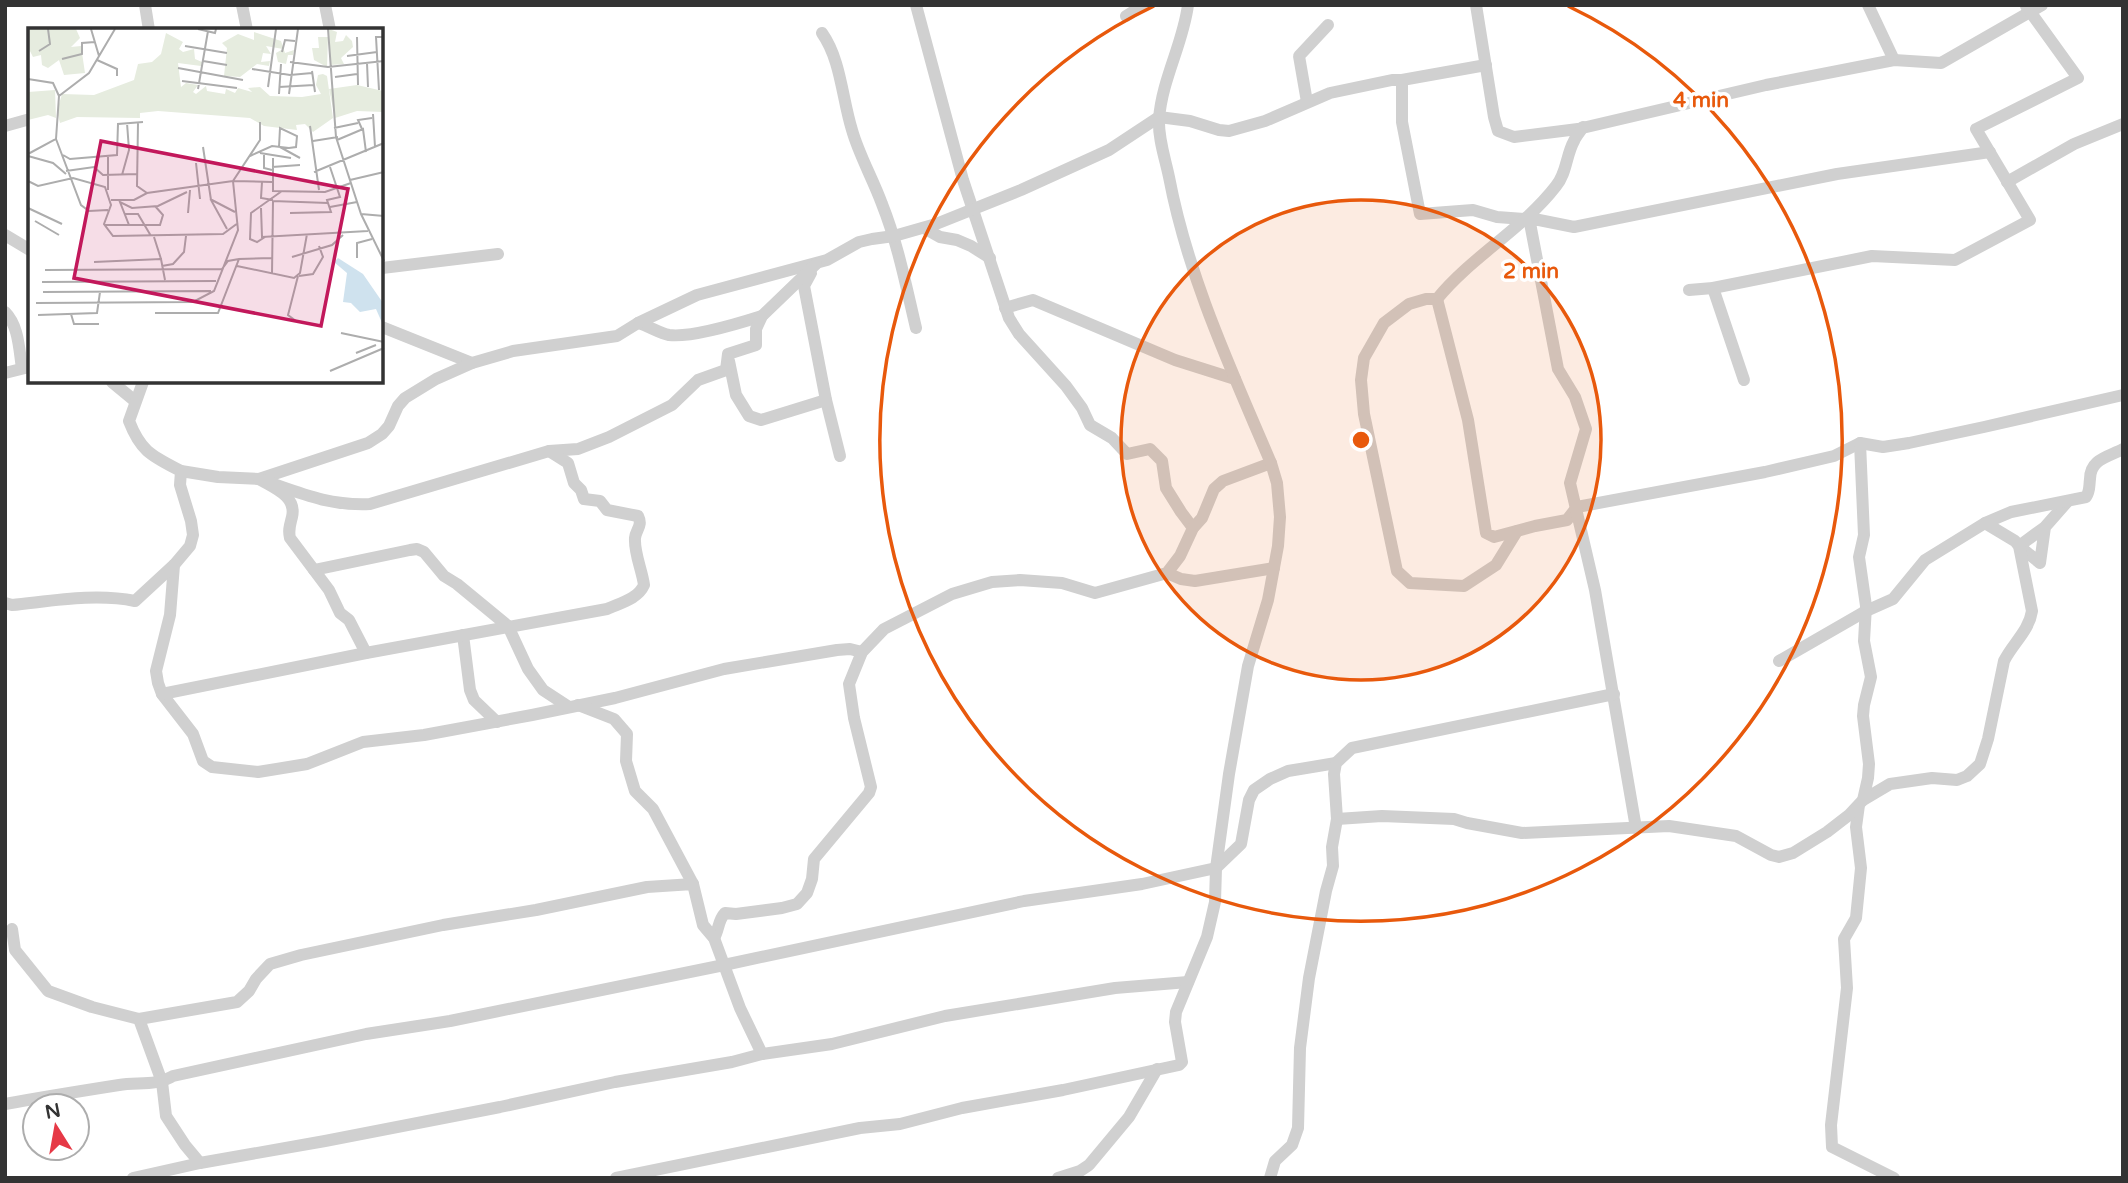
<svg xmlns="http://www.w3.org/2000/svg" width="2128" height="1183" font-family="'Varela Round',sans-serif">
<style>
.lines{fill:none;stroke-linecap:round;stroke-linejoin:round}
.street{stroke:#d0d0d0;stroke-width:12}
.ring{fill:none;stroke:#e8590c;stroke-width:3.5}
.inset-road{fill:none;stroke:#adadad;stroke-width:2}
.view{fill:#c2185b;fill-opacity:0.15;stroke:#c2185b;stroke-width:3.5}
.inset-edge{fill:none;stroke:#333;stroke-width:3.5}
.centre{fill:#e8590c;stroke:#fff;stroke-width:3.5}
.ring-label{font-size:21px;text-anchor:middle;font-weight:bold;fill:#e8590c;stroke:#fff;stroke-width:7;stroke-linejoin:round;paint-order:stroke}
</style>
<rect width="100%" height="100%" fill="#fff"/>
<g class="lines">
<!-- street -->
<g class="street">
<path d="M145,5L149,30"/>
<path d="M242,5L247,30"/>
<path d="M325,5L330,30"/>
<path d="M916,5L963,180L1009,318L1019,334L1066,386L1082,408L1090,425L1112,438L1127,454L1150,449L1162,461L1166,488L1181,512L1193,528"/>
<path d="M1476,5L1494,117L1498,131L1514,137L1578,129L1766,85L1894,60L1941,63L2042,5"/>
<path d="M1868,5L1894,60"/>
<path d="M1126,16L1144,5"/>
<path d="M822,33C841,60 842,98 852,130C859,155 873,179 882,204C898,244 906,286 916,328"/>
<path d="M1402,80V122L1420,214L1473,210L1497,217L1524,219"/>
<path d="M1307,102L1299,56L1328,25"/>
<path d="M5,126L30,119"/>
<path d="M2007,182L2074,144L2123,124"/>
<path d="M924,228L940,237L957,240L971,246L990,258"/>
<path d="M5,235L30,250"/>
<path d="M382,268L498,254"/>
<path d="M811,273L804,286L826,400L840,456"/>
<path d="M1713,288L1744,380"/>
<path d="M1689,290L1713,288L1872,256L1955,260L2030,220L1976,129L2078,78L2026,6"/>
<path d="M1437,299L1468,420L1486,533L1494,537L1535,526L1567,520L1577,507L1765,472L1834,456L1860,443L1883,447L1909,443L1984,427L2123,395"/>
<path d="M1005,308L1033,300L1175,360L1235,379"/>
<path d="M5,312C19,326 19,350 22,368"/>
<path d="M638,323C649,326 659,333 669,335C692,338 740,323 762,316"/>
<path d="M382,327L472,363"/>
<path d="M729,361L736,395L749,416L761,420L826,400"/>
<path d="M5,373L29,367"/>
<path d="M112,382L135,401"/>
<path d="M143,382L129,421C141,452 152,456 181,471L180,485L191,521L193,535L190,546L174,565L170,615L156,671L158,683L162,694L193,734L203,761L212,767L258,772L307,764L363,742L424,735L532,715L615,698L724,669L837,650L850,649L862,652"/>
<path d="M181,471L218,477L259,479L368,443L382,434L389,426L398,406L405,398L436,379L472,363L513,351L617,336L638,323L697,295L827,260L859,242L872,239L894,236L936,224L1021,190L1109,150L1159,117L1190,121L1219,130L1229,131L1265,121L1330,93L1392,80H1402L1486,65"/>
<path d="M2045,527L2019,546L2040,563L2045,527L2067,502"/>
<path d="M1517,531L1496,565L1464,586L1410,583L1397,571L1364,414L1361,380L1364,358L1384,323L1409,304L1426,299H1437C1472,256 1522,230 1556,186C1567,173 1566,155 1574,141C1576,136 1580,132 1583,127"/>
<path d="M314,570L410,550L417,549L424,552L444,576L457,584L508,626L528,669L543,690L569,707"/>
<path d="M1167,573L1181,579L1195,581L1274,568"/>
<path d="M5,603L12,605C52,601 95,593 135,601L174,565"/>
<path d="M463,635L470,690L474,700L497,722"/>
<path d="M366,653L349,620L340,613L329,590L290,538C288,530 290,525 292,517C297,496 274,488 259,479C298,492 327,506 370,504L549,451L578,449L609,437L672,405L698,380L726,370L728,354L756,345V329L762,316L816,264"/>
<path d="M1779,661L1866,611L1893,599L1925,560L1985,523L2011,512L2086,497C2090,491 2089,487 2090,479C2090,459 2108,457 2123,449"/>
<path d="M162,694L366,653L607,609C620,603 638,599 644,585C642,570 634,553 635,538C636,529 643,526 638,516L607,510L600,501L584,499L581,490L574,483L568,463L549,451"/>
<path d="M578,705L614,719L627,734L626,761L635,791L653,809L693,884"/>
<path d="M1863,800L1890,784L1932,778L1957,780L1967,776L1980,764L1988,739L2004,661C2013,643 2029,631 2032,611L2019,546L2015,541L1985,523"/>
<path d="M1859,805L1856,827L1861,868L1856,918L1844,939L1847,988L1831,1125L1832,1147L1894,1178"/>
<path d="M1337,819L1382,816L1454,819L1467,823L1522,833L1669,826L1736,836L1771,855L1779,857L1793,853L1827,832L1849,815L1863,800L1868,778L1869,764L1863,716L1864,705L1871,677L1864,641L1866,606L1859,557L1864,535L1860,443"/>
<path d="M1636,828L1595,590L1570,483L1586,429L1575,397L1558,369L1529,218L1574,227L1837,174L1990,152"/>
<path d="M12,929L15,950L48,991L92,1007L139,1019L162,1082L166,1116L185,1145L200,1163"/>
<path d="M714,938C719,930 718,920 725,913L736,914L782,908L797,904L807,893L812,879L814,859L869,793L871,787L854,718L849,684L862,652L884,629L952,594L992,582L1020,580L1062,583L1095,593L1167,573L1180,556L1193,528L1202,518L1214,489L1223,481L1271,463"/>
<path d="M139,1019L237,1002L249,991L256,979L270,964L301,955L443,925L536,910L647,887L693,884L703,925L714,938L740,1008L762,1054"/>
<path d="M5,1104C43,1097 81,1091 119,1085C138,1082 157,1086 173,1076L366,1034L450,1021L724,965L1024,901L1142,884L1216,868L1241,844L1249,800L1254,790L1270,779L1288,771L1336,763"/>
<path d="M133,1178L200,1163L325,1141L500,1107L615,1082L732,1062L762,1054L832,1044L945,1016L1115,988L1188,982"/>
<path d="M616,1178L860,1128L900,1124L962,1108L1063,1090L1179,1065L1182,1062L1175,1022L1176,1012L1207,937L1215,902L1216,868L1229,774L1248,666L1268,600L1278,546L1280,517L1277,483L1271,463C1231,369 1188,277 1169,177C1165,158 1158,138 1159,119C1162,79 1183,44 1188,5"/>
<path d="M1058,1178L1080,1171L1089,1165L1129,1117L1157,1069"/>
<path d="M1270,1178L1275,1161L1292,1145L1298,1128L1300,1048L1309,978L1326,891L1333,866L1332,847L1337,819L1334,774L1336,763L1352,748L1614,694"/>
</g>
</g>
<!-- distance rings -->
<circle cx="1361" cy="440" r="240" fill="#e8590c" fill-opacity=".12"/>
<g class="ring">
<circle cx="1361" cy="440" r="240"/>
<path d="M1568 6A481 481 0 1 1 1154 6"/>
</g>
<!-- overview -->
<g transform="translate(28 28)">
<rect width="355" height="355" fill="#fff"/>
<path d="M0,1H48L52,10L43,19L53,18L57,45L36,47L31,32L20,40L14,37L13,27L5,29L0,19Z" fill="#e6ecdf"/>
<path d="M301,1L309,4L307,14L315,13L318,7L324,13L325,19L313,30L316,36L302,37ZM226,4L253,13L257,25L266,22L265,27H260L258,36L250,34L248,25L255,21L238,18L243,26L235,25L233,34L242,33L241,38L229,36L212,49L196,48L199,20L194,15L210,6L226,12ZM138,5L155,14L151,21L155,24L166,21L167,31L174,34L173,38L150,35L153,59L158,55L170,57L165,64L168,66L178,58L179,63L197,66L198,61L207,65L210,60L224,64L220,60L232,59L242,68L274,69L293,66L288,57L290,47L295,46L299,48L305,90L285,104L277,96L268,97L269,102L236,98L222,90L130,83L112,85V90L49,89L32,95L29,83L34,66L66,67L106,52L110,36L124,34L133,26ZM290,9H300L299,39L286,32L284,20H291ZM329,57L355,63V84L329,83L307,90L301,61ZM27,62L28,90L20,87L0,92V64Z" fill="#e6ecdf"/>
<path d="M310,230L335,246L355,275V297L348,281L332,284L323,275L315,274L319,245L306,234Z" fill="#cfe2ee"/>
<path class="inset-road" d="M63,1L71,28M170,1L187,5L188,1M300,1L308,109L333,186L356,233M329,9L330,57M157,18L199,25M11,23L22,16L20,1M254,24L257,12L267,13M319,28L349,24M34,31L54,26V15L67,14M69,32L89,41V48M175,33L199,37M262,34L300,39L356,33M339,35L340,59M150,40L215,52M224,41L262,47L284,45M284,43L287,64M307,49L329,46M0,51L25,55L31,68M154,53L209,60M240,59L248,1M251,59L286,57M170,61L180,3M351,62L348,9H356M251,66L253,36M261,66L270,1M345,86L347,119M110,95L109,158L119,165M282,98L291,162M306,100L330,95M334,101L330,92L344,90M28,111L53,177L61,183L80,182M309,112L335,101L338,124M285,113L310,109M175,119L183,172L199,201M252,119L272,130M232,125L263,130M0,126L28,111L31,68L61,45L87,1M35,127L42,131L89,127L90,96L115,94M236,127V140L244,142M0,128L25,135L38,146M222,128L244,118L261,120L268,119L269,108L252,100L251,119M245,130V163L297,164L323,155M168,135L172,171M244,139L272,137M38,143L66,139L75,147L109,146M286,144L356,115M94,147L101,122L99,95M322,152L356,144M0,153L10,158L45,150L77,159L83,177L76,196L85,208L195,206L210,195M234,154L233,170L245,172M80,162V127M182,171L207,184M83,172H106L119,165L205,153L244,154M302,179L329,174M0,180L34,196M233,180L234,209L340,203M160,185L162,162M262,185L303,184L299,172L312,169L302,139M96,186H110L123,208M333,186L356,188M7,193L31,207M76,197H132L135,187L127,178M101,197L92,174L104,180L130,178L159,164M126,209L133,231M237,209L229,214L222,211L223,185L254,163M264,229L304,217L315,207M329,230V215L344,211M66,234L133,231L137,252M134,238L145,236L156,224L158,208M209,238L266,250L272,245L279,206M17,242L194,241L200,233L211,231M244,246L245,173L300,175M271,248L285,246L295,229L291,218M14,254L188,253M15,264L183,263M8,275L165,274L186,263L210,202L205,153L232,112V94M127,285H190L211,231L244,230M43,286L46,296H71M10,287L69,285L72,264M268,293L260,287L270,248M313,305L356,314M328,325L348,317M302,343L356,320"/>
<path class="view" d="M73,113L320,161L293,298L46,250Z"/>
<rect width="355" height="355" class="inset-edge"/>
</g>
<circle cx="1361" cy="440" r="10" class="centre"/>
<g class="ring-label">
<text x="1701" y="107">4 min</text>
<text x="1531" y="278">2 min</text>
</g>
<!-- border -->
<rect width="2128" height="1183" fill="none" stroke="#333333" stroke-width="14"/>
<!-- north arrow -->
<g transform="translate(56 1127) rotate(349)"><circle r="33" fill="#ffffff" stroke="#adadad" stroke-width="2"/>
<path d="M0-5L12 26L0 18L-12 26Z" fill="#e63946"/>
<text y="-10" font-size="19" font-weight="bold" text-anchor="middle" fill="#333333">N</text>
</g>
</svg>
